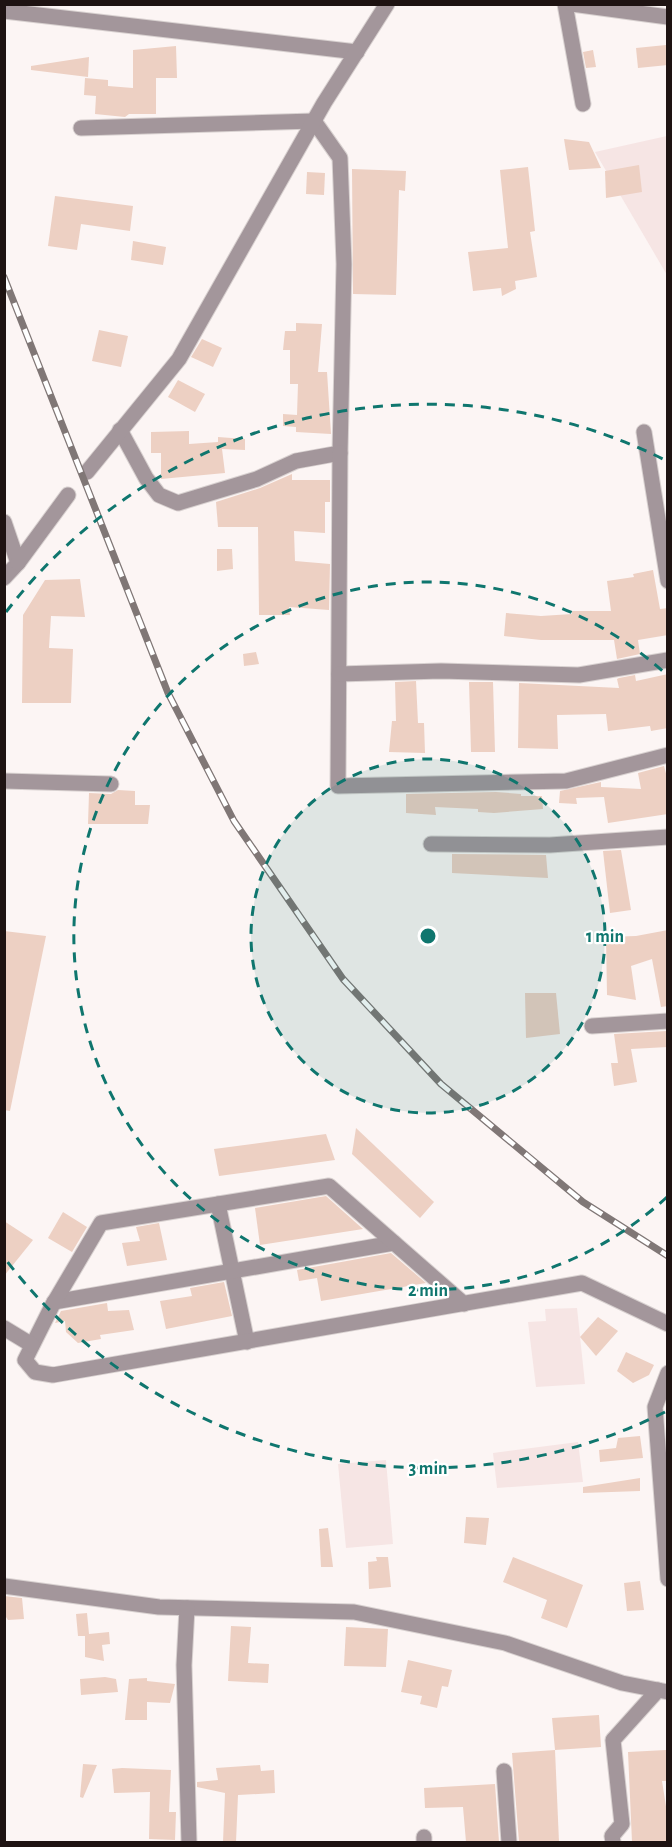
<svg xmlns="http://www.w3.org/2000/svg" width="672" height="1847" font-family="'Alegreya Sans',sans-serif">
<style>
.built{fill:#f6e5e4}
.building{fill:#edd0c3}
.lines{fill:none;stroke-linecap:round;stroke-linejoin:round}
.street-casing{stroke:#d8d1d0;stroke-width:17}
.street{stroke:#a3969b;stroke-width:15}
.rail-casing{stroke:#807776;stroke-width:7}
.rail{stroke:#fff;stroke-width:4.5;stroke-dasharray:14;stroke-linecap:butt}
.ring{fill:none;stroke:#0f766e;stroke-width:3;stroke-dasharray:10 8}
.centre{fill:#0f766e;stroke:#fff;stroke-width:3}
.ring-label{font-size:18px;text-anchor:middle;font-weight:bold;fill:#0f766e;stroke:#fff;stroke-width:4.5;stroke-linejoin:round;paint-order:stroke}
</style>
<rect width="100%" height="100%" fill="#fcf5f4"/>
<!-- built -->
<g class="built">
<path d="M667,136V275L595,152Z"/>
<path d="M577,1308L585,1384L536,1387L528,1322L546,1321L545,1309Z"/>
<path d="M578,1442L583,1482L497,1488L493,1453Z"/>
<path d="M386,1460L393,1544L346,1548L338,1464Z"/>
</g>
<!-- building -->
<g class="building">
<path d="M666,45L668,65L638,68L636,48Z"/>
<path d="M176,46L177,78H156V114H129L125,117L95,114L96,96L84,95L85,78L108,80V86L133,88V50Z"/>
<path d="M593,50L596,67L586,68L583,52Z"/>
<path d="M89,57L88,77L31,70V66Z"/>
<path d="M564,139L589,142L601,168L569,170Z"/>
<path d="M639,165L642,192L606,198L605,171Z"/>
<path d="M528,167L535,231L530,232L537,277L515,281L516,289L502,296L501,288L473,291L468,252L508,248L500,170Z"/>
<path d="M352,169L406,171L405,191L399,190L396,295L353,294Z"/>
<path d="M307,172L325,173L324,195L306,194Z"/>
<path d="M55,196L133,206L130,231L81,224L77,250L48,246Z"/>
<path d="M133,241L166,247L163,265L131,260Z"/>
<path d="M296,323L322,324L318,372H327L331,434L296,432V427L283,426V414L297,415L298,384H290V350H283L285,331H296Z"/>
<path d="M99,330L128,336L121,367L92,361Z"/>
<path d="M202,339L222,348L213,367L191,357Z"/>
<path d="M178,380L205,394L195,412L168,397Z"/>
<path d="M189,431V444L218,442V437L245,439V450L222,449L225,473L161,479V453H151V432Z"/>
<path d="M292,474V480H330V502H325V533L294,531L295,561L330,564L329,610L289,607L290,615H259L258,527H218L216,502L260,488Z"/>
<path d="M217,549H232L233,569L217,571Z"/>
<path d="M653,570L660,609L668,608V635L638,640L640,654L617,659L614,640H541L504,636L506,613L541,616L572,614V611H611L607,581L634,577L633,574Z"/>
<path d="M80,579L85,617L51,616L49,648L73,649L71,703H22L23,615L45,580Z"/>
<path d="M256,652L259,664L244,666L243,654Z"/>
<path d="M668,674V728L651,731L650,726L608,731L606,714L557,715L558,749L518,748L519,683L619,688L617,679L619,678L635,675L636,681Z"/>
<path d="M416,681L418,723H424L425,753L389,752L392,721H396L395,682Z"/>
<path d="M469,682H493L495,752H471Z"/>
<path d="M664,766L668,781V814L608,823L604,797L576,798L577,804L559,803L560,791L601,782V787L641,789L638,773Z"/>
<path d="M118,790L135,791V805H150L148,824H88L89,793L111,794Z"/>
<path d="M496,792L521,794V796H542L543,809L494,813L478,812V809L435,807L436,815L406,813V794Z"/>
<path d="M621,850L631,910L610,913L603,851Z"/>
<path d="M452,854L546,855L548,878L452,873Z"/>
<path d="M668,930V1006L661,1007L652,959L631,966L636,1000L607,995L606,937L636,936Z"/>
<path d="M4,931L46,936L10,1111L4,1110Z"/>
<path d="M525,993H556L560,1034L526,1038Z"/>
<path d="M667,1031L668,1047L631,1049L637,1082L614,1086L611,1063H618L614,1034Z"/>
<path d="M356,1128L434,1202L420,1218L352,1154Z"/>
<path d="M326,1134L335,1160L219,1176L214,1149Z"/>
<path d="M326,1196L363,1229L260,1245L255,1208Z"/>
<path d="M63,1212L87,1227L72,1252L48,1238Z"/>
<path d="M4,1221L33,1240L4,1276Z"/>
<path d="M159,1223L167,1260L127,1266L122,1243L140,1241L136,1227Z"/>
<path d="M391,1253L426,1283L321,1301L317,1278L299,1281L297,1270Z"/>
<path d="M224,1282L232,1316L166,1329L160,1301L192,1296L190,1288Z"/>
<path d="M107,1303L108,1311L129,1310L134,1330L100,1335L101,1339L78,1343L66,1332L65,1321L55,1323L61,1311Z"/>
<path d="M598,1317L618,1331L596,1356L580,1337Z"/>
<path d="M626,1352L654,1365L649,1375L633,1383L617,1371Z"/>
<path d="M640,1436L643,1458L600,1462L599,1450L616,1448L618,1438Z"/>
<path d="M640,1478V1491L583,1493V1487Z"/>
<path d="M466,1517L489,1518L486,1545L464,1543Z"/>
<path d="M328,1528L333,1567H321L319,1529Z"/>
<path d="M376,1557H388L391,1587L369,1589L368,1562L377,1561Z"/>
<path d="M513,1557L583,1585L567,1628L541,1618L547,1600L503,1582Z"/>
<path d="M640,1581L644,1610L627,1611L624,1583Z"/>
<path d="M4,1596L22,1598L24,1619L8,1620L4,1614Z"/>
<path d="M87,1613L89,1634L109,1632L110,1644L102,1645L104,1661L85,1657V1636H78L76,1614Z"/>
<path d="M231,1626L251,1627L248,1663L269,1664L268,1683L228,1681Z"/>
<path d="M346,1627L388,1629L386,1667L344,1666Z"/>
<path d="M408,1660L452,1670L448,1687L442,1686L437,1708L420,1704L422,1696L401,1692Z"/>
<path d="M105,1677L116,1679L118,1692L81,1695L80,1679Z"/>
<path d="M147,1678V1681L175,1684L170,1703L147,1702V1720H125L129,1679Z"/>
<path d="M599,1715L601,1747L555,1750L552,1718Z"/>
<path d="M555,1750L559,1842H519L512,1753Z"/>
<path d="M666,1750L668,1781H662L668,1819V1842H632L628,1752Z"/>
<path d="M83,1764L97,1765L83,1798L80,1797Z"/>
<path d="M260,1765L261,1771L274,1770L275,1793L238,1795L236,1842H223L225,1793L197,1787V1782L218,1780L216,1768Z"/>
<path d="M122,1768L171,1770L169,1812H176L175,1840L149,1839L150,1792L114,1793L112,1769Z"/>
<path d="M495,1784L499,1842H466L463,1807L425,1808L424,1788Z"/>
</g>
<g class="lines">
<!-- street casing -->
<g class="street-casing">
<g id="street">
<path d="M565,4L583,104"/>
<path d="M572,4L668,17"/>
<path d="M4,11L357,52"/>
<path d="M81,128L314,121L340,158L344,264L340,453L296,461L257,479L178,503L159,495L146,478L120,430"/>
<path d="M644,432L668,581"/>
<path d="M340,453L338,786L566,781L668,755"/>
<path d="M87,472L179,359L324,103L387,4"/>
<path d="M4,522L18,563L4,578"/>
<path d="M18,563L68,495"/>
<path d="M339,674L441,671L579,675L668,660"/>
<path d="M4,781L111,784"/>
<path d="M431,844L550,845L668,837"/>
<path d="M592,1026L668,1021"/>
<path d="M218,1204L247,1342"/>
<path d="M54,1302L394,1243"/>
<path d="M464,1304L329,1186L101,1223L52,1306L25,1360L35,1372L53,1375L420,1311L582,1283L668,1324"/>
<path d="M4,1328L32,1345"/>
<path d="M668,1373L655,1407L668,1579"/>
<path d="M4,1586L159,1607L354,1612L505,1643L622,1683L668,1692"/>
<path d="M187,1608L184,1665L189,1842"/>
<path d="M504,1771L509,1842"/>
<path d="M424,1837V1842"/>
<path d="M613,1842L612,1836L622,1824L613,1740L658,1690"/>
</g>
</g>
<!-- street -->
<use href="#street" class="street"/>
<!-- rail casing -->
<g class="rail-casing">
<path id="rail" d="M4,277L168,693L234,821L343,979L441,1084L583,1202L668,1256"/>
</g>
<!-- rail -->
<use href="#rail" class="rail"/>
</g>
<!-- distance rings -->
<circle cx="428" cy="936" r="177" fill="#0f766e" fill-opacity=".12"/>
<g class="ring">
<circle cx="428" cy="936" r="177"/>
<path d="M667 1197A354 354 0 1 1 667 675"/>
<path d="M665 1412A532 532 0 0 1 6 1260M6 612A532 532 0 0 1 665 460"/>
</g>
<circle cx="428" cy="936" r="9" class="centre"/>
<g class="ring-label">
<text x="605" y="942">1 min</text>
<text x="428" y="1296">2 min</text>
<text x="428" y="1474">3 min</text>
</g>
<!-- border -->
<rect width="672" height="1847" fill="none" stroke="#1e1312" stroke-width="12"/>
</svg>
